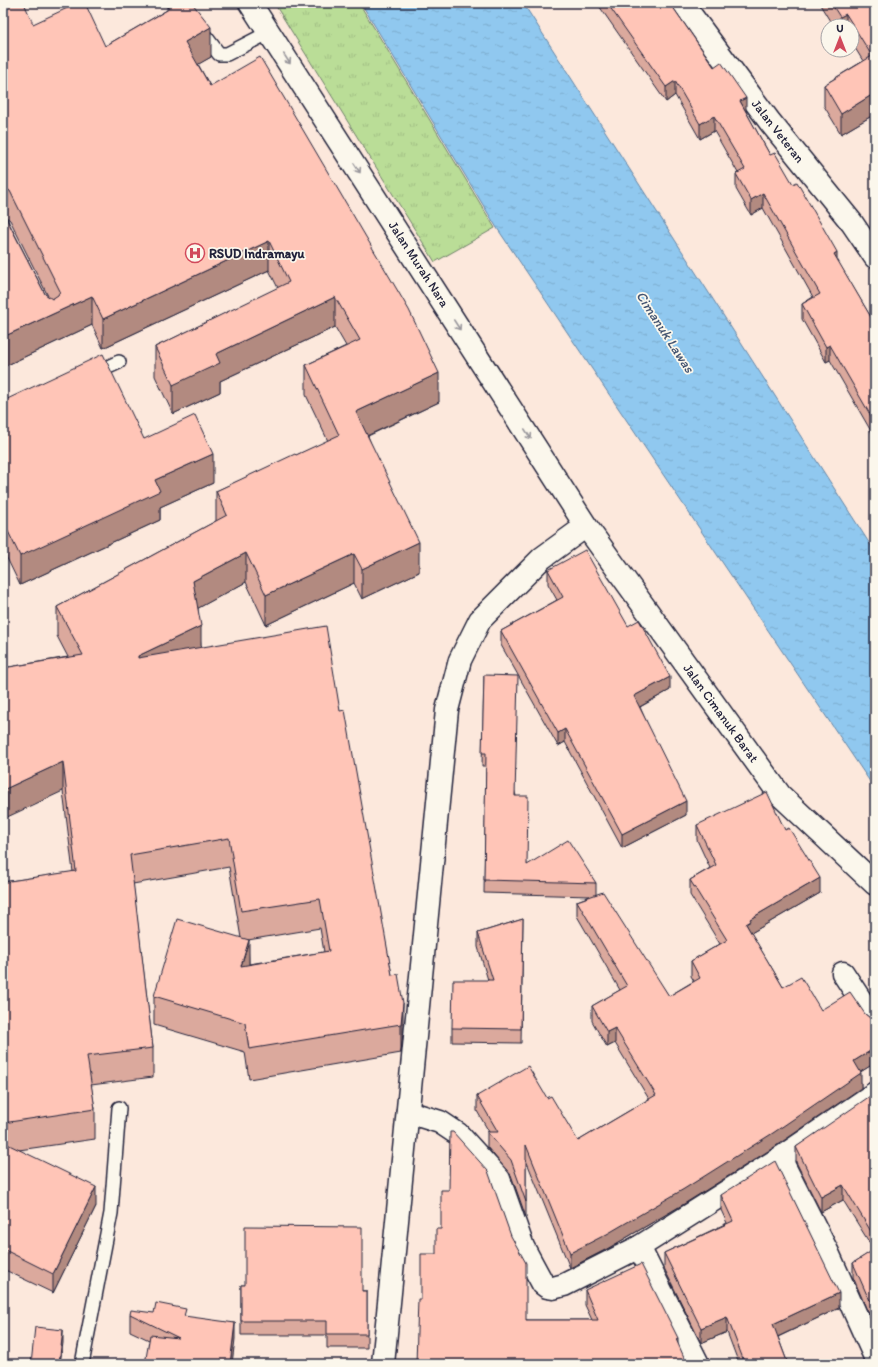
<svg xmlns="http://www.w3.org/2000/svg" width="878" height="1367" font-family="Itim,sans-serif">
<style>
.park{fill:url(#park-tufts);stroke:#6e8069}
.water{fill:url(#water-ripples);stroke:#6486a7}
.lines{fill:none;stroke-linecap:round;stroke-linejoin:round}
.service-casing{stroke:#22223b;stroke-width:16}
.minor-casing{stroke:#22223b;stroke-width:25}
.tertiary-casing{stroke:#22223b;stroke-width:25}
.service{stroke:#fbf7ec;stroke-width:13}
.minor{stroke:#fbf7ec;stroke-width:22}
.tertiary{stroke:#fbf7ec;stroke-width:22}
.wall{fill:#dba99d;stroke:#22223b;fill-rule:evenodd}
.shaded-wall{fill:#b28a80;stroke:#22223b}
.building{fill:#ffc5b7;stroke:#22223b}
.oneway{stroke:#99979c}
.labels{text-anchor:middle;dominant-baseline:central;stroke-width:3.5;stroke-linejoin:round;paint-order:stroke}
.street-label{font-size:13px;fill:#22223b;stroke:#fbf7ec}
.poi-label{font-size:13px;font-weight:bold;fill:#22223b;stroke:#fbf7ec;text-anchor:start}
.water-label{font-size:14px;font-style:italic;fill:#435471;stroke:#fbf7ec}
</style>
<defs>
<pattern id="park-tufts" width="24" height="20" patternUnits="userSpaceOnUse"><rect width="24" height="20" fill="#badd97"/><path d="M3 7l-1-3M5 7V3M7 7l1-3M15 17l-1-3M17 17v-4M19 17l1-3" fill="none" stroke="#a0bd83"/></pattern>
<pattern id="water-ripples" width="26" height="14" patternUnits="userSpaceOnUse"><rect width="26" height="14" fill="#90c8ef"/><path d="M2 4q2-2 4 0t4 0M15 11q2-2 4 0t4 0" fill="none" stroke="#7cacce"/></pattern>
</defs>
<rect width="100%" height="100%" fill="#fce8dc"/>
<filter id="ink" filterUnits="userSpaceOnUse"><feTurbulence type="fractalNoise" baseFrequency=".025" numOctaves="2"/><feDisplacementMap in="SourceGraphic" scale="8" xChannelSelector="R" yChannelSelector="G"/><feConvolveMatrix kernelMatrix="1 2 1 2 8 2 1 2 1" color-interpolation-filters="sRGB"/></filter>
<g filter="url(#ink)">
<!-- park -->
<path class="park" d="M274,3H359L495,228L435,262Z"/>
<!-- water -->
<path class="water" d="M361,3H523L875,552V789L497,228Z"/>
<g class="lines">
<!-- service casing -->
<g class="service-casing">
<g id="service">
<path d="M180,3L219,54H227L270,32"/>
<path d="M93,374L119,362"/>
<path d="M82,1364L111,1213L119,1108"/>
</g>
</g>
<!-- minor casing -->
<g class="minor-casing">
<g id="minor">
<path d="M682,3L770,122L852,223L875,257"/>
<path d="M843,973L875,1022"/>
<path d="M408,1112L440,1122L458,1134L499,1179L523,1247L543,1284L547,1287L553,1288L564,1285L639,1247L780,1158L875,1093"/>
<path d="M780,1158L828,1253L875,1357"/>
<path d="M639,1247L698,1364"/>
<path d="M383,1364L447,710L460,660L480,620L542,558L586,526"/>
</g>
</g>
<!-- tertiary casing -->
<g class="tertiary-casing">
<path id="tertiary" d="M250,3L586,526L780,795L875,884"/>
</g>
<!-- service -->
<use href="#service" class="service"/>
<!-- minor -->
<use href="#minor" class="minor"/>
<!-- tertiary -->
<use href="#tertiary" class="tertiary"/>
</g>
<!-- wall -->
<g class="wall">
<path d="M3,3L33,24L105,46L167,10V6L211,57L198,64L210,86L439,402L368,436L419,572L362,599L354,583L266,625L246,582L198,608L201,647L340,711L392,975L403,1033L401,1053L249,1079L245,1052L154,1025V996L241,938L229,867L133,884L153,1048V1077L91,1085L95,1109V1139L19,1150L96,1206L53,1293L3,1269V882L73,872L63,791L3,668L68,657L57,636V607L216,521V491L328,441L306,395V365L346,346L335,327L220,381V392L173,414L155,376V347L278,288L269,270L103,348L92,325L3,367ZM6,217L10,220L48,296L45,294ZM320,928L324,952L249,964L248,940Z"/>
<path d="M597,3H670L746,112L770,155L837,260L875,324V438L830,360L826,362L802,319V304L813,297L763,208L751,215L736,189V174L738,173L714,131L700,139L675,95L666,102Z"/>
<path d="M819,3H875V114L841,134L824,106V85L863,61L852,43V26H833Z"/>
<path d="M3,401L144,439L213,483L160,507V520L20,585L3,550Z"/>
<path d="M548,570L628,626L670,690L640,707L686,815L622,848L565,742L558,746L501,645V631L557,600L548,584Z"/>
<path d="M484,675L516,796L527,865L596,883V894L669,996L694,981L691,976V961L720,944L690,895V880L710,868L697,840V825L785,830L820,893L751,933L783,987L821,1010L865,1014L870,1018L875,1019V1063L860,1072L861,1088L773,1148L684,1204L607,1249L570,1268L526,1160V1217L511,1175L487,1147V1132H489L477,1111V1096L547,1098L578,1141L649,1099L615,1043L607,1047L592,1021V1006L620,990L577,916V901L590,896L484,893L486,766H482Z"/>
<path d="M523,919L521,1043L452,1042V1028L488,980L478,947V933Z"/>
<path d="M875,982V999L874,998V983Z"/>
<path d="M875,1097V1323L867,1310L853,1277V1263L874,1250L843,1200L821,1212L796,1162V1147Z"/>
<path d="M721,1195L839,1308L778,1337L788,1364H739L727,1332L701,1343L664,1268V1253L727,1223L721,1210Z"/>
<path d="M241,1285L367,1291V1348H327V1335H241Z"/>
<path d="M585,1290L678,1345L526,1320H592L585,1305Z"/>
<path d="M130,1314L186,1317L235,1339L149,1340L130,1331Z"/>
</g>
<!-- shaded-wall -->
<g class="shaded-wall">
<path d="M846,14V26H840V17Z"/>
<path d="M211,27V57L185,72V42Z"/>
<path d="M675,81V95L666,102V87Z"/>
<path d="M875,93V114L841,134V114Z"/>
<path d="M746,98V112L740,101Z"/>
<path d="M714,116V131L700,139V124Z"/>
<rect x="3" y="187" width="1" height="29"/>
<path d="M763,193V208L751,215V200Z"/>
<path d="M269,241V270L103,348V319Z"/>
<path d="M837,252V266L834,254Z"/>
<path d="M92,296V325L3,367V337Z"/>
<path d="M335,297V327L220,381V392L173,414V385L216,354Z"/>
<path d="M830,345V360L826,362V347Z"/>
<path d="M439,373V402L356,441V412Z"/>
<path d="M213,454V483L160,507V520L20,585V556L155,480Z"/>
<path d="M419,542V572L362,599V569Z"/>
<path d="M246,553V582L193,611V581Z"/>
<path d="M354,554V583L266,625V595Z"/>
<path d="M201,626V655L138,685V656Z"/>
<path d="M670,677V690L634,710V696Z"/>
<path d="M565,729V742L558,746V733Z"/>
<path d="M63,762V791L3,819V790Z"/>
<path d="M686,801V815L622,848V834Z"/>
<path d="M820,878V893L751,933L746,924L750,919Z"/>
<path d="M249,940V969L241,966Z"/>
<path d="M403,1003V1033L401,1053V1024Z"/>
<path d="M615,1028V1043L607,1047V1032Z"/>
<path d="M875,1048V1063L854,1076V1061Z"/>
<path d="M861,1073V1088L773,1148L684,1204L607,1249L570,1268V1253Z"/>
<path d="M843,1185V1200L821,1212V1197Z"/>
<path d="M96,1187V1206L53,1293V1274Z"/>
<path d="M839,1293V1308L773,1339V1324Z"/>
<path d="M727,1317V1332L701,1343V1328Z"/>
<path d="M235,1323V1339L232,1364H230Z"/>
<path d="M63,1330V1343L60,1364H59Z"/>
<path d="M678,1338V1353L676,1339Z"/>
</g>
<!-- building -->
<g class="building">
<path d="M3,3H24L33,24L78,3H85L105,46L169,9L167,6L172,3H192L211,27L185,42L210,86L260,57L409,310L439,373L356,412L419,542L362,569L354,554L266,595L246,553L193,581L201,626L138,656V658L326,626L340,711L345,710L392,975L398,974L403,1003L401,1024L249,1049L245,1023L154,996L177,919L249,940L241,966L329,951L320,899L241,911L229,838L130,855L153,1048L87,1056L95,1109L3,1123V882L76,871L63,762L3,790V667V668L83,655L57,607L227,515L216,491L295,454L296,455L339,435L306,365L360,340L335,297L216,354L220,363L173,385L155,347L289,282L269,241L103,319L92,296L3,337V212L45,294L52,299L58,295L60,291L10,191L4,187H3Z"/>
<path d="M607,3H670L714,67L721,62L746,98L740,101L770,155L775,153L793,184L797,182L837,252L834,254L875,324V423L830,345L826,347L802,304L820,294L763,193L751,200L736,174L745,169L714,116L700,124L675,81L666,87Z"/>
<path d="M831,3H875V93L841,114L824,85L872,56L846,14L840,17Z"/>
<path d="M103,354L144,439L195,415L213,454L155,480L160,491L20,556L3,521V401Z"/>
<path d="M585,550L628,626L639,620L670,677L634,696L686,801L622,834L565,729L558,733L501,631L563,597L548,570Z"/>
<path d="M484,675L518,676L515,796H528L527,865L568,840L596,883L484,880L486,753H482Z"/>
<path d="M767,792L785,830L789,828L820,878L750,919L751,921L746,924L783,987L801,977L821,1010L850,992L865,1014L870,1018L875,1019V1048L854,1061L861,1073L773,1133L684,1189L607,1234L570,1253L526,1145V1202L511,1160L487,1132H498L477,1096L528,1066L547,1098L551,1096L578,1141L656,1095L615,1028L607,1032L592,1006L627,986L577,901L603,892L669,996L700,978L691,961L727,940L690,880L716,865L697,825Z"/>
<path d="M523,919L521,1029L452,1028L453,980H493L478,933Z"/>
<path d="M873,1094L875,1097V1238L843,1185L821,1197L796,1147Z"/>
<path d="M450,1132H453L488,1171L511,1236L526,1263V1320H598L585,1290L641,1264L678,1338L676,1339L687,1364H416L418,1299H421V1254H436V1229H441V1190H449Z"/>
<path d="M3,1142L96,1187L53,1274L3,1249Z"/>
<path d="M775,1161L839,1293L773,1324L788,1364H745L727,1317L701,1328L664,1253L733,1221L721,1195Z"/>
<path d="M245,1226L362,1227V1291H367V1334H327V1321H241V1285H245Z"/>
<path d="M875,1249V1308L867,1295L853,1263Z"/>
<path d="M156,1303L186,1309L184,1316L235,1323L230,1364H145L150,1335L179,1338L130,1314L131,1310L154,1313Z"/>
<path d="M35,1327L63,1330L59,1364H31Z"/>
</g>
<!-- one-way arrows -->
<defs><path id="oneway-shaft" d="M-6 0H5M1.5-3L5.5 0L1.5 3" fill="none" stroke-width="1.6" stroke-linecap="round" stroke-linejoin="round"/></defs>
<g class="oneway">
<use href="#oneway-shaft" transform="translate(287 59) rotate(57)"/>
<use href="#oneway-shaft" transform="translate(357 168) rotate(57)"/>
<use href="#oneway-shaft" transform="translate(457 325) rotate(57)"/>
<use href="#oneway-shaft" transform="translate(528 434) rotate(57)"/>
</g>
</g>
<!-- icons -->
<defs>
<g id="hospital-ring" transform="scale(1)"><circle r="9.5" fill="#fbf7ec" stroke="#d1495b" stroke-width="1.5"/><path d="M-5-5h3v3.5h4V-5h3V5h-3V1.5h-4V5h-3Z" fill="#d1495b"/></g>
</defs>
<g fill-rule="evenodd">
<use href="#hospital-ring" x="195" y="253"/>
</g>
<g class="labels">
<!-- street labels -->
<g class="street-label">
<text transform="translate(778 131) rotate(52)">Jalan Veteran</text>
<text transform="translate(419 264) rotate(57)">Jalan Murah Nara</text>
<text transform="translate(721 713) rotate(54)">Jalan Cimanuk Barat</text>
</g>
<!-- poi labels -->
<g class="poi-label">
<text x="209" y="253">RSUD Indramayu</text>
</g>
<!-- water labels -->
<g class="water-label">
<text transform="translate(665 332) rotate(57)">Cimanuk Lawas</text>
</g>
</g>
<!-- margin -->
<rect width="878" height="1367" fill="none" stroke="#fbf7ec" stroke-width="16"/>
<rect x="8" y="8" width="862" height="1351" fill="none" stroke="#22223b" stroke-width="1.5" filter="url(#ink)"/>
<!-- north arrow -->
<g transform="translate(840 38)"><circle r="19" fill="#fbf7ec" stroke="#a4a2a5"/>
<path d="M0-3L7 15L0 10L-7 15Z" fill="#d1495b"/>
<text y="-6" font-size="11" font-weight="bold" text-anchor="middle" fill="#22223b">U</text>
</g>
</svg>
